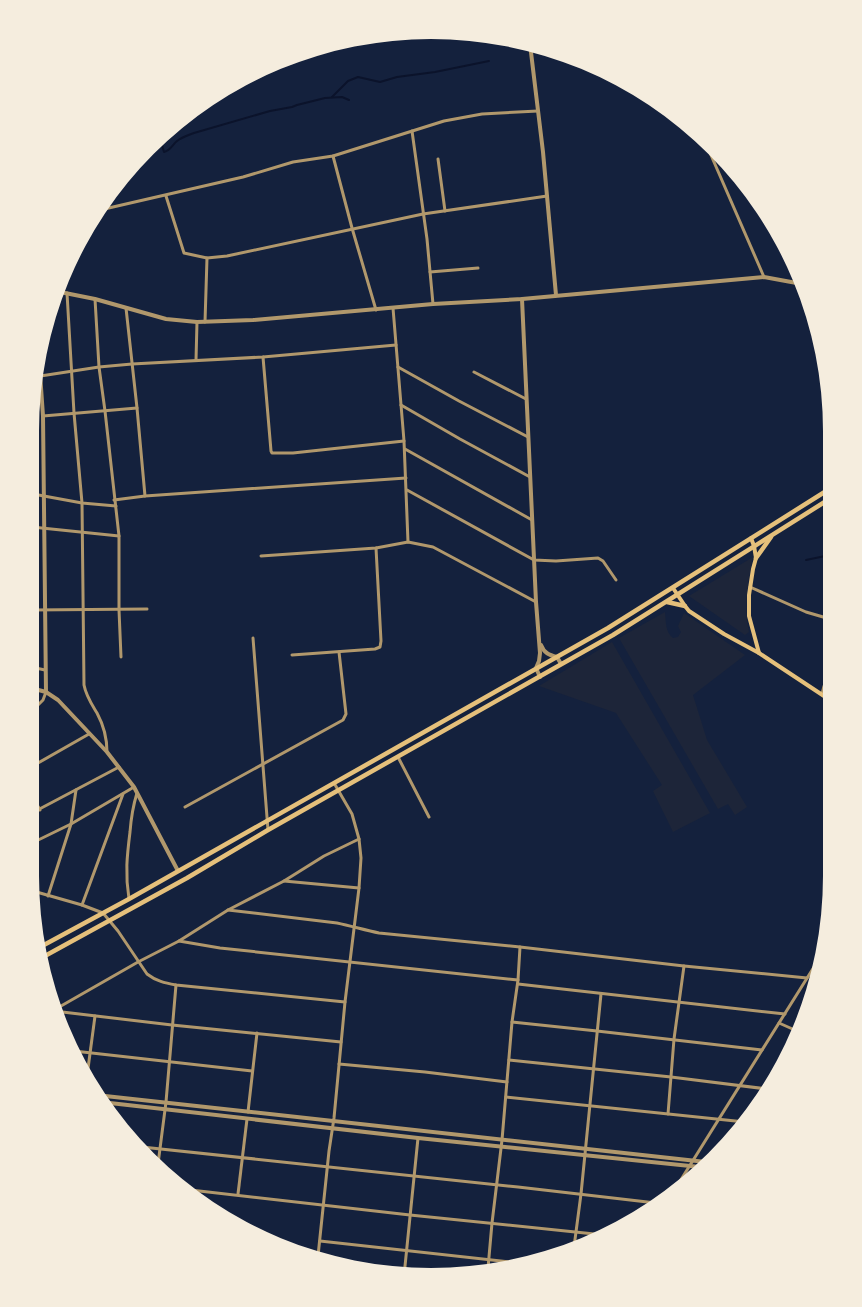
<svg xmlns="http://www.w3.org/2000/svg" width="862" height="1307" font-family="Figtree,sans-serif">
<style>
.green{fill:#1d2539}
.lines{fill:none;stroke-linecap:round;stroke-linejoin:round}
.stream{stroke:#0b132b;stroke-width:2}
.minor{stroke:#b1986c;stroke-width:3}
.tertiary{stroke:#b1986c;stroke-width:4}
.secondary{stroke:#e5c07b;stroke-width:4}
.primary{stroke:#e5c07b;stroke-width:4.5}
</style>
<rect width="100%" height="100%" fill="#14213d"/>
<!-- green -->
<g class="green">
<path d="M753,557C748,582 743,606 749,632L745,635L689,596Z"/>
<path d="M665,612C666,621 665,632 673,638L678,637L681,632L678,626L684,613L745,655L693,695L707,740L747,807L735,815L728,804L718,809L619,638Z"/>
<path d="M612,642L710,813L673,832L653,791L662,785L616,713L539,686Z"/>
</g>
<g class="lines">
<!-- stream -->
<g class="stream">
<path d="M332,97L348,81L358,77L380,82L397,77L435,72L489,61"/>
<path d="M145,152C152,148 154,141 162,145L164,152C171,150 172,145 177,141C182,137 189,135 194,133L270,111L292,107L297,105L325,98L342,97L349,100"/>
<path d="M139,158L140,157"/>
<path d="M806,560L830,555"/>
</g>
<!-- minor -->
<g class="minor">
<path d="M412,131L427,239L433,304"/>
<path d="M704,139L764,277"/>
<path d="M333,156L352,228L376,310"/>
<path d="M438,159L445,211"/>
<path d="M166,196L184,253L207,258L227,256L423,214L547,196"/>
<path d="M100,210L243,177L293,162L333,156L444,121L482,114L538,111"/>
<path d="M430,272L478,268"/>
<path d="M67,293L74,413L82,503L84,685C86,696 91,703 97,713C104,726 107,738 107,752"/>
<path d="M95,299L99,367L105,411L119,536V610L121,657"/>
<path d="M126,308L137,408L145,496"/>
<path d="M393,308L404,441L408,542"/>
<path d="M205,322L207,258"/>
<path d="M263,357L271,451L272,453H293L404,441"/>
<path d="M196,360L197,322"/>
<path d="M398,367L459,401L528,437"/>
<path d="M474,372L526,399"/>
<path d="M34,377L99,367L132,364L263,357L396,345"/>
<path d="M401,405L460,439L530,477"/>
<path d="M43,416L137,408"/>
<path d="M405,449L532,520"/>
<path d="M407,490L534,560L556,561L598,558L603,561L616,580"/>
<path d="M33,494L82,503L116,506"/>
<path d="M114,500L145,496L406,478"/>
<path d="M32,527L119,536"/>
<path d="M261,556L376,548L408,542L433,547L536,602"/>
<path d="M750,587L806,612L830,619"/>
<path d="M32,610L147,609"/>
<path d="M253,638L268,830"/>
<path d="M292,655L375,649L380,647L381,641L376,548"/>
<path d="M31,667L45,670"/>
<path d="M822,694L824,686L830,683"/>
<path d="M31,712L43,700L46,692"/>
<path d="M398,757L429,817"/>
<path d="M31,767L89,734"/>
<path d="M31,794L40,810"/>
<path d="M185,807L343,720L346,714L339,652"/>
<path d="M30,814L119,767"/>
<path d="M30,825L34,813"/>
<path d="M30,844L71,824L134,787"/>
<path d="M284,881L359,888"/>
<path d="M33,891L82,905L103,913L118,931L147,974C156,981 165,983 176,985L345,1002"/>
<path d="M48,896L71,824L76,790"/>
<path d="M129,899C125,874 127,856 130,832C131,819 133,806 137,793"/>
<path d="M82,905L123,794"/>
<path d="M228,910L337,923C351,926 365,930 379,933L520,947L684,966L807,978"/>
<path d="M179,941L220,948L518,980"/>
<path d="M518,984L785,1014"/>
<path d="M54,1010L138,962L179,941L228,910L284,881L324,856L359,839"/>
<path d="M54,1011L172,1025L341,1042"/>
<path d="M512,1022L597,1031L762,1050"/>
<path d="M779,1023L797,1031"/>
<path d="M74,1051L252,1071"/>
<path d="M509,1060L671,1077L767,1089"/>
<path d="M339,1064L425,1072L507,1082"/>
<path d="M87,1076L95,1016"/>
<path d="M506,1097L745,1122"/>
<path d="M248,1112L257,1033"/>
<path d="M668,1114L674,1039L684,966"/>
<path d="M142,1147L518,1187L656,1203"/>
<path d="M158,1164L166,1102L176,985"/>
<path d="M677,1186L819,959"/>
<path d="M182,1189L410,1215L604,1235"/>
<path d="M238,1194L247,1119"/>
<path d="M320,1241L528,1264"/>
<path d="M574,1247L581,1194L601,994"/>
<path d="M318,1256L329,1151L334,1118L345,1002L359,888L361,858L359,839L352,814L334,783"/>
<path d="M488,1268L492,1223L502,1140L512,1022L518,980L520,947"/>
<path d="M404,1276L418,1138"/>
</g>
<!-- tertiary -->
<g class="tertiary">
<path d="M530,44L543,152L556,295"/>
<path d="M60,292L95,299L166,319L197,322L253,320L433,304L522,299L764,277L802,284"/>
<path d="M522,299L536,602L540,653L539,661L536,668L540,677"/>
<path d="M39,359L43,416L46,692"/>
<path d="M541,645C544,653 549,655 557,657L561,664"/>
<path d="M31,688L46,692L58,700L107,752L134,787L178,871"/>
<path d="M96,1095L706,1162"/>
<path d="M101,1102L418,1138L700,1167"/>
</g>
<!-- secondary -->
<g class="secondary">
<path d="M751,538L754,546L756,558L753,569L749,595V616L759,653"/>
<path d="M673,588L685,606L689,611L724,634L759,653L830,700"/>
</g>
<!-- primary -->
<g class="primary">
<path d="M756,558L771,537"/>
<path d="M667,602L685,606"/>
<path d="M42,946L129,899L608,628L831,488"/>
<path d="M43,957L187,878L268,830L613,635L831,498"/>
</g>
</g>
<!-- crop -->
<path d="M0 0H862V1307H0ZM431 39H431A392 392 0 0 1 823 431V876A392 392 0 0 1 431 1268H431A392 392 0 0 1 39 876V431A392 392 0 0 1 431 39Z" fill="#f5edde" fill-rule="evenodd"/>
</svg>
